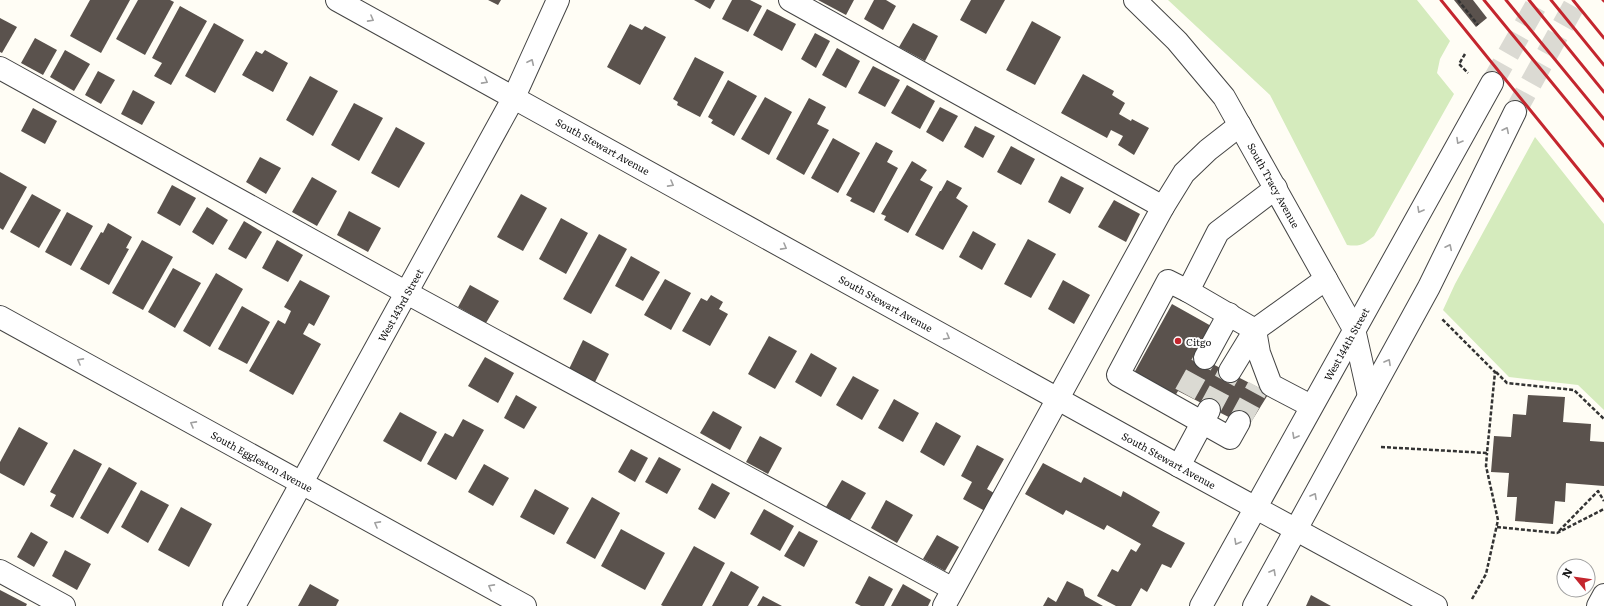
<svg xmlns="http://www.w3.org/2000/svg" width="1604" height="606" font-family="Literata,serif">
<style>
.green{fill:#d5ebbd}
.building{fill:#5a524d}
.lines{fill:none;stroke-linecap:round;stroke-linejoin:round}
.minor-tunnel{stroke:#dbdad3;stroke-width:22;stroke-dasharray:22 11;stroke-linecap:butt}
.minor-casing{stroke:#444;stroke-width:24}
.path{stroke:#333;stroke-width:2.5;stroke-dasharray:4 2;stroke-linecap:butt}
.minor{stroke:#fff;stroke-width:22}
.rail{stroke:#c4262e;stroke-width:3}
.oneway{stroke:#a0a0a0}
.poi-dot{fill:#c4262e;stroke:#fff;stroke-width:1.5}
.labels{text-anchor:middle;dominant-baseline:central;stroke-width:4;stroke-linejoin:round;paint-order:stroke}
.street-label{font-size:10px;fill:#111;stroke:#fff}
.poi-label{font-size:10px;fill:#111;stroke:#fff;text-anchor:start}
</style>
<rect width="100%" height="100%" fill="#fffdf5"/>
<!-- green -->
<g class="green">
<path d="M1168,0H1417L1450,41L1440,59L1437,73L1454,94L1374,236C1364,244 1361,247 1347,245L1270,95Z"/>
<path d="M1535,137L1604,224V410L1578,385L1509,377L1443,310L1455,284Z"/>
</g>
<!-- building -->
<g class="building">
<path d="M90,0H130L101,53L70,36Z"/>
<path d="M138,0H170L174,2L145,55L116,39Z"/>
<path d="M488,0H501L498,5Z"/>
<path d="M694,0H715L710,9Z"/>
<path d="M732,0H750L762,6L748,32L722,19Z"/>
<path d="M818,0H854L846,15Z"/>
<path d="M874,0H886L896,6L883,30L864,19Z"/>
<path d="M971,0H1005L986,34L960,20Z"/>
<path d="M1454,0H1473L1487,18L1476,27Z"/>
<path d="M180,6L207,21L171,85L154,76L162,63L152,58Z"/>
<path d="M767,9L796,24L782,51L753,35Z"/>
<path d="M0,18L17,27L2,53L0,52Z"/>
<path d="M1032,21L1061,37L1035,85L1006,70Z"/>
<path d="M214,23L244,40L215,93L185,76Z"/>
<path d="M913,23L938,36L925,61L899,47Z"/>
<path d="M630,24L642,30L645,26L666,37L640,85L607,67Z"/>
<path d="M815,33L830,41L816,68L801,59Z"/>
<path d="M35,38L57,50L43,75L21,63Z"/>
<path d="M837,48L860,61L846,88L822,75Z"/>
<path d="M65,50L90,64L74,91L50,77Z"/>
<path d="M265,50L288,63L273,92L242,75L256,51L262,54Z"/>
<path d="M695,57L724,72L700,117L677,105L678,102L673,99Z"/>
<path d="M873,66L900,80L885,107L858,93Z"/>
<path d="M98,71L115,80L101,104L85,95Z"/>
<path d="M1083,74L1114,91L1112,95L1125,103L1119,114L1131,121L1132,119L1149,128L1134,155L1118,145L1123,136L1111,130L1107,138L1061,113Z"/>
<path d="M310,76L338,91L313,136L286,120Z"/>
<path d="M728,80L757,96L734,136L711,123L713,120L708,117Z"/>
<path d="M907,85L935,101L920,129L891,113Z"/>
<path d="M133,90L155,102L142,125L121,114Z"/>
<path d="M765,97L792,112L769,155L741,139Z"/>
<path d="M809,98L826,107L817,124L829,130L804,175L776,159Z"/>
<path d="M354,103L383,118L359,161L331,145Z"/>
<path d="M940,107L958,116L943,142L926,132Z"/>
<path d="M33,108L57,121L45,144L21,131Z"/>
<path d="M975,126L995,136L983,158L964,147Z"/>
<path d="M396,127L425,143L399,188L371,173Z"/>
<path d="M833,138L860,153L838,193L811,178Z"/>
<path d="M876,142L893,151L887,162L898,168L874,213L850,201L852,198L846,195Z"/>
<path d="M1011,146L1035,159L1021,185L997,172Z"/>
<path d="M260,157L281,168L266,194L246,182Z"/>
<path d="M912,161L927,170L920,180L933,187L908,233L884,220L886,216L881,214Z"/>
<path d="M0,172L27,187L3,230L0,228Z"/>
<path d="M1061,176L1084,188L1070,214L1048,202Z"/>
<path d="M312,177L337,191L317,226L292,212Z"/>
<path d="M947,180L962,188L956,198L968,206L943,250L915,235L940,191H941Z"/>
<path d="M172,185L196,198L180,226L157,213Z"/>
<path d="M32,194L61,210L39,248L10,232Z"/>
<path d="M521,194L547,208L523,251L497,237Z"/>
<path d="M1114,200L1140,214L1126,242L1098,227Z"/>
<path d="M207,207L228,220L213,245L192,232Z"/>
<path d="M349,211L381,228L368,252L337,235Z"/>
<path d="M67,212L93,226L71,266L45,252Z"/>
<path d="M561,218L588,233L566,274L539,259Z"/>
<path d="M244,221L262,232L246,259L228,249Z"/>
<path d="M108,223L132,237L126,248L129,249L109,285L80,269L101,232L103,233Z"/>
<path d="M973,231L996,244L982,270L959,257Z"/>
<path d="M599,234L627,249L591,314L563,299Z"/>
<path d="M1028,239L1056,254L1031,298L1004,284Z"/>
<path d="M142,240L173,257L143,310L112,293Z"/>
<path d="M277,240L303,255L288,282L262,268Z"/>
<path d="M631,256L660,272L643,301L615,286Z"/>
<path d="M173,268L201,283L175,328L148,312Z"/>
<path d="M216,273L243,289L210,347L183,331Z"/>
<path d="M665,279L691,293L671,330L644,315Z"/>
<path d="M300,280L330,296L314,326L309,323L303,334L321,344L293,395L249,371L278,320L285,324L291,311L284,307Z"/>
<path d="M1063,280L1090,295L1074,324L1048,309Z"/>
<path d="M470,285L499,301L486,323L458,307Z"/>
<path d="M711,295L723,302L719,309L728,314L710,346L682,331L701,298L707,301Z"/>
<path d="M1172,304L1213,327L1197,356L1269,393L1248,427L1178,391L1175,396L1134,373Z"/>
<path d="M242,306L270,322L247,364L218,349Z"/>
<path d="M769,336L797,351L775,389L748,374Z"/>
<path d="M583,340L609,354L595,382L569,369Z"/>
<path d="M811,353L837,368L821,397L795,382Z"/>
<path d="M485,357L514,373L498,403L468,386Z"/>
<path d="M853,376L879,390L862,420L836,405Z"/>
<path d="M516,395L537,407L524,429L504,418Z"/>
<path d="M1528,395L1565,397L1563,422L1591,424L1590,441L1604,442V486L1566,483L1565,502L1555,501L1553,524L1515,521L1517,497H1507L1509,473L1491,472L1494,436L1511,437L1513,414L1526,415Z"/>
<path d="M894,399L919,413L903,442L878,428Z"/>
<path d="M713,411L742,427L730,450L700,433Z"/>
<path d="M400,412L437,432L421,462L383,441Z"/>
<path d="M463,419L484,430L456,480L427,464L445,433L453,437Z"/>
<path d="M936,422L961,436L944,466L920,452Z"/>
<path d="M19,427L48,443L24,486L0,473V462Z"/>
<path d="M760,436L782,448L768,474L746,462Z"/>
<path d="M977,445L1004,459L987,489L994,493L985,511L963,499L972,482L961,476Z"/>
<path d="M74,449L102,464L73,518L50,506L56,495L50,492Z"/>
<path d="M631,449L648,458L635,482L618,472Z"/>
<path d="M659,457L681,469L667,494L645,482Z"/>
<path d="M1043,463L1081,483L1084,477L1121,497L1123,491L1160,512L1152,526L1185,543L1171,568L1162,564L1147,592L1141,588L1131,606H1116L1097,596L1112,569L1118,572L1131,549L1136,552L1141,544L1107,525L1104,530L1066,510L1063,515L1025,494Z"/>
<path d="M484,464L509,478L493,506L468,492Z"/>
<path d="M109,467L137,483L108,534L80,518Z"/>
<path d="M842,480L866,493L850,520L826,507Z"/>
<path d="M712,483L730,493L715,519L698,509Z"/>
<path d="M535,489L569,508L554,535L520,517Z"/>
<path d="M141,490L169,505L148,543L121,527Z"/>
<path d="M592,497L620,513L595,559L566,543Z"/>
<path d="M886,500L913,515L897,543L871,528Z"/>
<path d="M181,507L212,524L189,567L158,550Z"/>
<path d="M764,509L794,526L780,551L750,534Z"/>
<path d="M621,529L665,553L645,590L601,566Z"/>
<path d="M799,531L818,541L804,567L784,556Z"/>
<path d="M31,532L48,542L34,567L17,557Z"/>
<path d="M937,535L959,547L945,571L923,559Z"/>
<path d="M694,546L725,563L702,606H663L661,605Z"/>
<path d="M65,550L91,564L77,590L52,576Z"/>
<path d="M731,571L759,587L748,606H712Z"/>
<path d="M869,576L893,589L884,606H861L855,603Z"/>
<path d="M1067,581L1083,589L1085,596L1103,606H1043L1048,597L1056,602Z"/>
<path d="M310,584L339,600L336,606H298Z"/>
<path d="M903,584L931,600L928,606H891Z"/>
<path d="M0,590L27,604L26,606H0Z"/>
<path d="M1311,595L1331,606H1306Z"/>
<path d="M763,596L782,606H757Z"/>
</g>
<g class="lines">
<!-- minor-tunnel -->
<g class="minor-tunnel">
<path d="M1492,83L1539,0"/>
<path d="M1515,112L1577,0"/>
<path d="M1185,394L1205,358"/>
<path d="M1209,410L1230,371"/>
<path d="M1239,422L1258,387"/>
</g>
<!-- minor casing -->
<g class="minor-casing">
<g id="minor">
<path d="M337,0L1179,466L1436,606"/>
<path d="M790,0L1163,207"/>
<path d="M1135,0L1177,41L1224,97L1354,329L1369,396"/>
<path d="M0,68L407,293L953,589"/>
<path d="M1188,291L1168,281L1118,375L1230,438L1239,422"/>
<path d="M0,317L525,606"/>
<path d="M1205,358L1229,314"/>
<path d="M1230,371L1255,330L1188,291L1218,232L1276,188"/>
<path d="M1311,406L1271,385L1259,353L1255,330L1326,279"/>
<path d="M1179,466L1209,410"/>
<path d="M0,571L64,606"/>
<path d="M234,606L514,97L558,0"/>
<path d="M944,606L1163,207L1184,173L1208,150L1240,125"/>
<path d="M1201,606L1492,83"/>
<path d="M1254,606L1429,287L1515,112"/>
<path d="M1598,606L1604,595"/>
</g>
</g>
<!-- path -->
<g class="path">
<path d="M1458,0L1478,25"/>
<path d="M1465,54L1459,64L1468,73"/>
<path d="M1496,372L1507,383L1574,390L1604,419"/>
<path d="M1381,447L1487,453L1495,372L1441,318"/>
<path d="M1497,527L1557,533L1604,509"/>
<path d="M1559,531L1598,491L1604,501"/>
<path d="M1472,599L1486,574L1498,520L1486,466L1487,453"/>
</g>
<!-- minor -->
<use href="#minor" class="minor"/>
<!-- rail -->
<g class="rail">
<path d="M1441,0L1604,201"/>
<path d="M1484,0L1604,146"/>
<path d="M1506,0L1604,119"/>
<path d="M1529,0L1604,92"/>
<path d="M1551,0L1604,65"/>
<path d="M1573,0L1604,38"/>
<path d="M1603,0L1604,1"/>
</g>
</g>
<!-- one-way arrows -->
<defs><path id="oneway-chevron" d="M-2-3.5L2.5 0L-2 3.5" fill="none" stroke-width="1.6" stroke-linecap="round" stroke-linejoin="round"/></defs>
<g class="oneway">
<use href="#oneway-chevron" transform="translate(371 19) rotate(29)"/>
<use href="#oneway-chevron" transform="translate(531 62) rotate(-65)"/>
<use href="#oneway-chevron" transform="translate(485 81) rotate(29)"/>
<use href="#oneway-chevron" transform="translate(1506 130) rotate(-64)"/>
<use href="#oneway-chevron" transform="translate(1459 141) rotate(120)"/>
<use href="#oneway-chevron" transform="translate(671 184) rotate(29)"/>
<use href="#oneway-chevron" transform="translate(1420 210) rotate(119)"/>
<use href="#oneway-chevron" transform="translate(784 247) rotate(29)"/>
<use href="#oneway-chevron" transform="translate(1449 247) rotate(-64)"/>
<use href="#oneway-chevron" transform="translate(947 337) rotate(29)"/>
<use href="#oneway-chevron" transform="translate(80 361) rotate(-151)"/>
<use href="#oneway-chevron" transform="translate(1388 362) rotate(-61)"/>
<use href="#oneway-chevron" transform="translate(193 424) rotate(-151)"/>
<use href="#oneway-chevron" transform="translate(1295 436) rotate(119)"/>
<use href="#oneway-chevron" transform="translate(1314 496) rotate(-61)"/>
<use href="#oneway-chevron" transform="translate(377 524) rotate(-151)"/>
<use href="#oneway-chevron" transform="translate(1237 542) rotate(119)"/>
<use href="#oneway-chevron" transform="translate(1273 572) rotate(-61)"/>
<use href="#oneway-chevron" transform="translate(491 587) rotate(-151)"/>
</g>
<!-- markers -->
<circle class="poi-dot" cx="1178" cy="341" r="4"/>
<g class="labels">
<!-- street labels -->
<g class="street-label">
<text transform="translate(603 146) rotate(29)">South Stewart Avenue</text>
<text transform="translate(1274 185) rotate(61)">South Tracy Avenue</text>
<text transform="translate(886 303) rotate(29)">South Stewart Avenue</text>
<text transform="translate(400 305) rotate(-61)">West 143rd Street</text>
<text transform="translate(1346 344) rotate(-61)">West 144th Street</text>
<text transform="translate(1169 460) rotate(29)">South Stewart Avenue</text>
<text transform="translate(262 461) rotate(29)">South Eggleston Avenue</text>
</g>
<!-- poi labels -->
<g class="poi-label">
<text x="1186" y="341">Citgo</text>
</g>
</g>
<!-- north arrow -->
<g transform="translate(1576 578) rotate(299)"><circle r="19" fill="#ffffff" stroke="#a0a0a0"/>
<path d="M0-3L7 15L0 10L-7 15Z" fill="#c4262e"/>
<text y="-6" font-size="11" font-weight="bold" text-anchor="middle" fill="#111111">N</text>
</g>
</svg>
